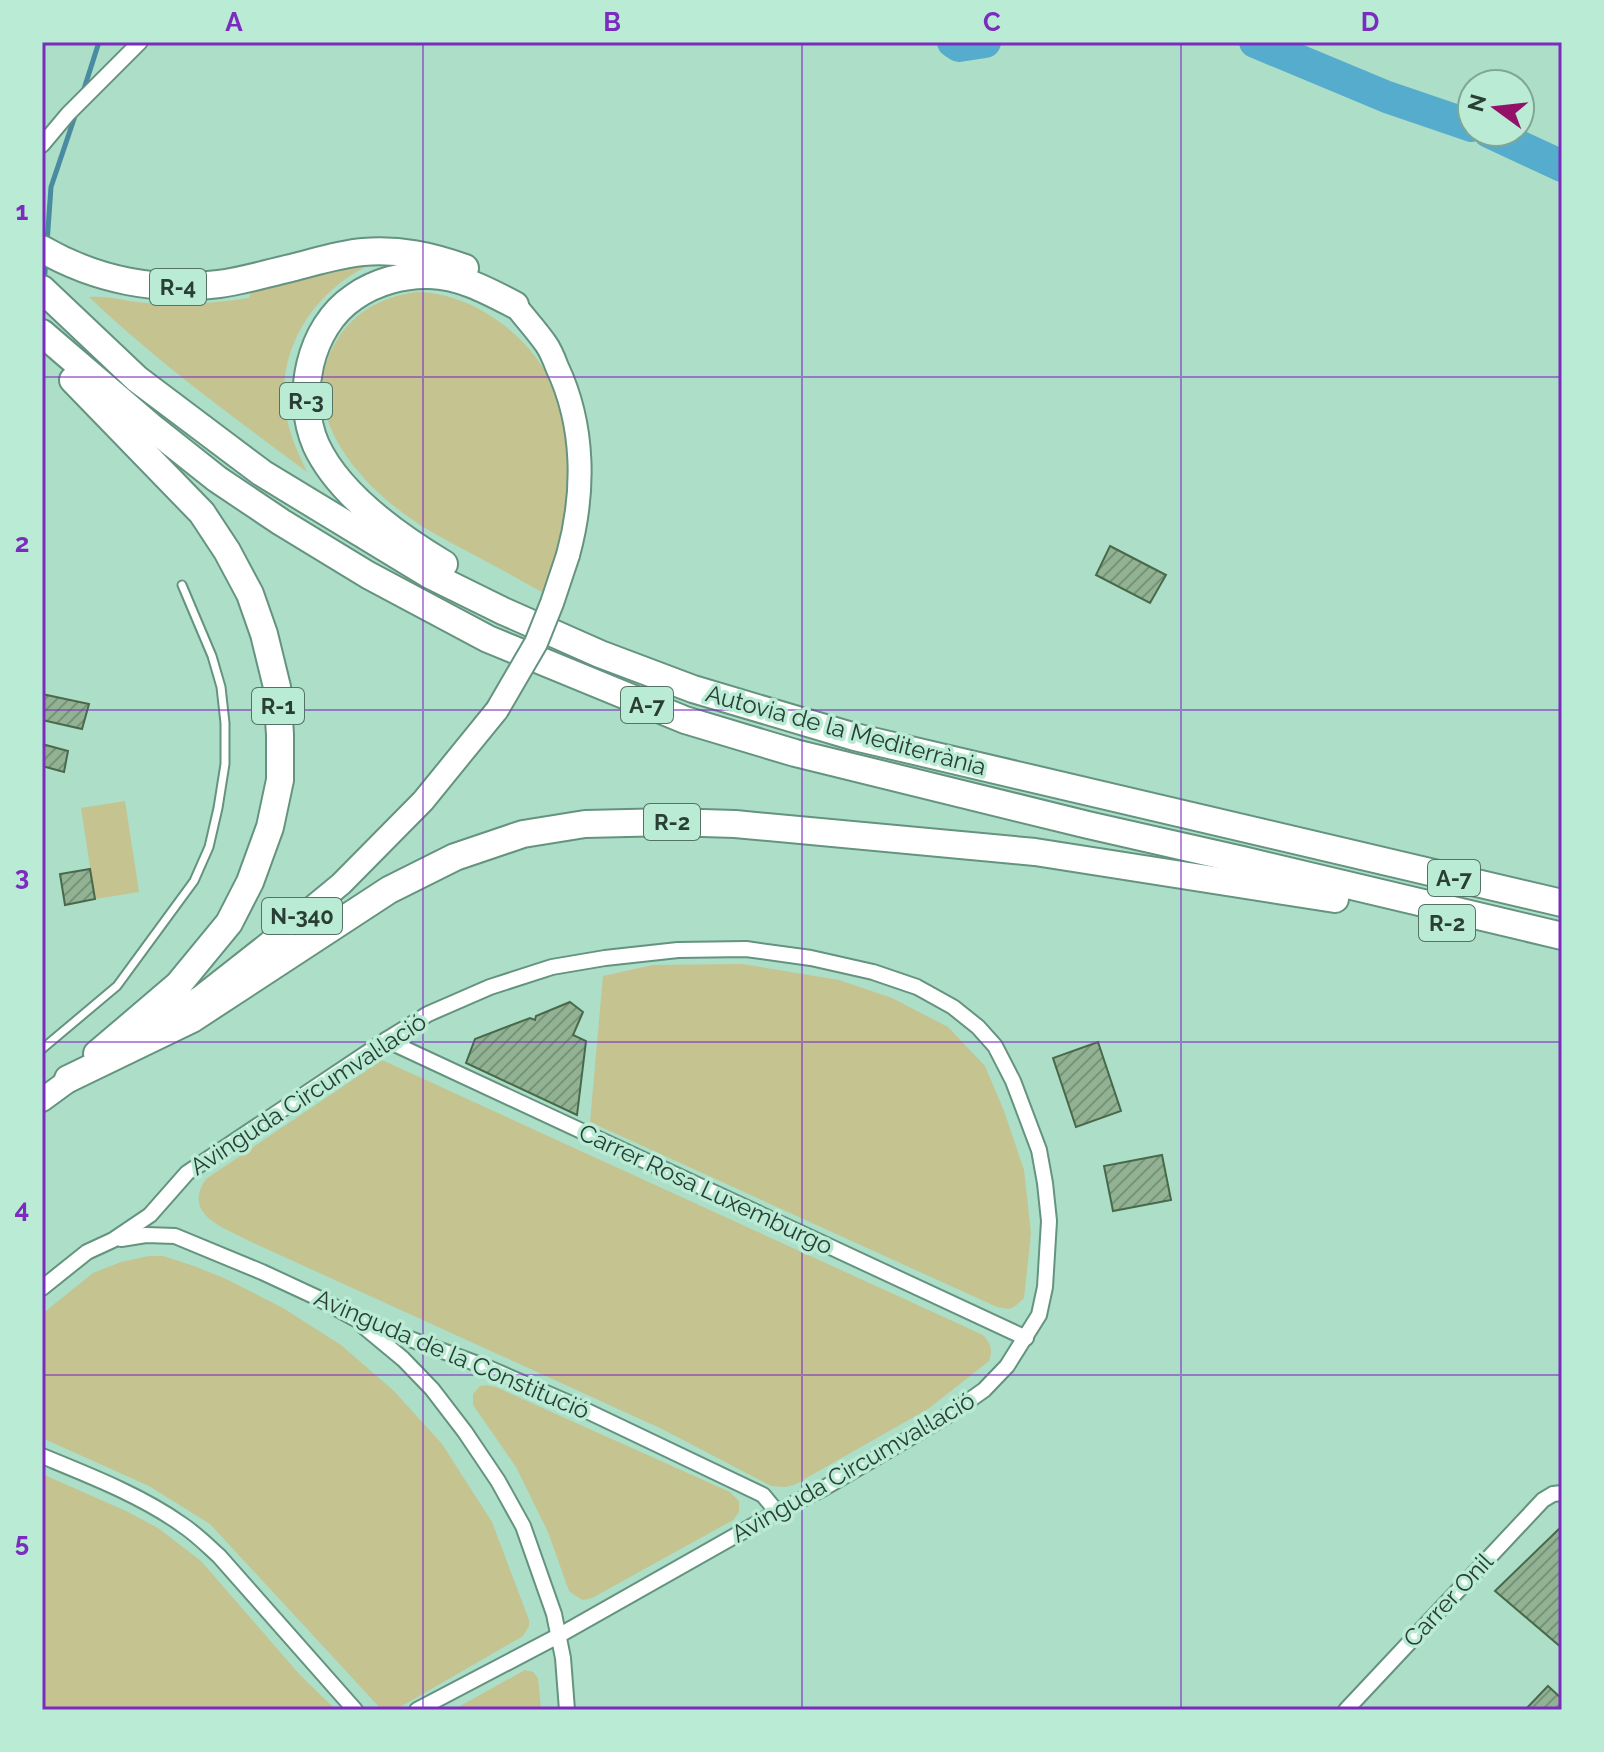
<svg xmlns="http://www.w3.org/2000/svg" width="1604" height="1752" font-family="Raleway,sans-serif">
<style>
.green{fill:#c5c390}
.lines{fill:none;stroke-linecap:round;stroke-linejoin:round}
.stream{stroke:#498ba0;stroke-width:5}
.river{stroke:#56accd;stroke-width:32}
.building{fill:url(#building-hatch);stroke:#49694b;stroke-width:2}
.lane-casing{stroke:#64937f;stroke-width:11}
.street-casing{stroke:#64937f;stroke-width:18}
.primary-casing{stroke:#64937f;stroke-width:26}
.highway-casing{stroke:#64937f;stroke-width:30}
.lane{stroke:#fff;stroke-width:7}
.street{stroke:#fff;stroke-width:14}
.primary{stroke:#fff;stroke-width:22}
.highway{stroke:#fff;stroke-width:26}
.primary-bridge-casing{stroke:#64937f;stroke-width:26;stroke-linecap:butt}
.primary-bridge{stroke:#fff;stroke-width:22}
.grid{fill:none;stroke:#7b2cbf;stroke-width:2;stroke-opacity:0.55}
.labels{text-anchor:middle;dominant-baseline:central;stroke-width:7;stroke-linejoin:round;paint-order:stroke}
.shield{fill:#b9ebd5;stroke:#557266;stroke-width:2}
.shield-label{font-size:22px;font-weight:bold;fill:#2a3e36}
.street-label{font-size:24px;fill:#2a3e36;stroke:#b9ebd5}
.neatline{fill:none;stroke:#7b2cbf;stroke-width:3}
.grid-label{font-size:26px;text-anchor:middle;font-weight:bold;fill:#7b2cbf}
</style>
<defs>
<pattern id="building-hatch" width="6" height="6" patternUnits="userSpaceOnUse" patternTransform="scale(2)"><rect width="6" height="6" fill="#91b393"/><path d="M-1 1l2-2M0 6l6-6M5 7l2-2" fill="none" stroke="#779379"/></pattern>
</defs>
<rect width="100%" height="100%" fill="#acdec8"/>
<!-- green -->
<g class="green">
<path d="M367,266C313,293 275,351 286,413C289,434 298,453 307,472C232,416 157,362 89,297C108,295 128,302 147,303C181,306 215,303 249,298L253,286L324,269Z"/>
<path d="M416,292C448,293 475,304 501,323C590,389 578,500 542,592C515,577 488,562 461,548C445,539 428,531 413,520C360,484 297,415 333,347C350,314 380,297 416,292Z"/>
<path d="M125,801L139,892L95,899L81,808Z"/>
<path d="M743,964L839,980L892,998L948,1027L985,1066L1004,1111L1024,1170L1031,1233L1024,1298L1014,1307L1009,1309L997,1307L590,1122L603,976L653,965Z"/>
<path d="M382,1060L983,1335C991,1343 993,1351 989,1361L928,1409L794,1485L785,1487L771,1486L662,1429L247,1240C222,1227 182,1214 206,1179Z"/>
<path d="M149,1256H163L194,1266L224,1278L283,1308L341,1345L394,1391L442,1444L492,1522L529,1620V1626L523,1636L395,1710H382L210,1524L149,1486L42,1438V1314L93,1273L121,1262Z"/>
<path d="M486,1385L496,1387L730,1492L739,1501V1512L733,1520L592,1598L583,1600L579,1598L569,1591L548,1532L516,1467L473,1405V1394L480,1386Z"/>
<path d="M42,1474L126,1511L158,1528L201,1561L300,1675L336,1710H42Z"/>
<path d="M525,1670L533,1672L538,1678L541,1710H453Z"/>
</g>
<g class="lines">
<!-- stream -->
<g class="stream">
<path d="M83,92L99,42"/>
<path d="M47,243L51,187L76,113"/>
<path d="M44,283L46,261"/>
<path d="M42,316L43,301"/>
</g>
<!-- river -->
<g class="river">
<path d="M953,42L959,46L985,42"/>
<path d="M1255,42L1387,97L1472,126"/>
<path d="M1489,132L1562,166"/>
</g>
</g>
<!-- building -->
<g class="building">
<path d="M1110,546L1166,575L1150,603L1096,575Z"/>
<path d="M42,694L89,704L82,729L42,720Z"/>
<path d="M42,744L68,751L64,772L42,766Z"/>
<path d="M90,869L95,899L65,905L60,874Z"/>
<path d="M570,1002L583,1012L573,1035L586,1041L577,1115L466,1063L475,1039L530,1018L535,1020L536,1016Z"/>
<path d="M1098,1042L1121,1111L1076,1127L1053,1058Z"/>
<path d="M1162,1155L1171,1200L1113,1211L1104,1166Z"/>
<path d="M1559,1529L1562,1532V1648L1495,1591Z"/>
<path d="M1548,1686L1562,1699V1710H1525Z"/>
</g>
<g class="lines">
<!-- lane casing -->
<g class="lane-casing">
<path id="lane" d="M42,1049L117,986L194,881L209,847L218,808L225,764V723L221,687L212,656L182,585"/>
</g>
<!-- street casing -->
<g class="street-casing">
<g id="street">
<path d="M42,145L68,114L140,42"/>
<path d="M386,1040L1026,1338"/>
<path d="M121,1239L146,1235L175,1236L262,1272L318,1298L356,1319L486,1367L585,1410L763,1495L777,1512"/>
<path d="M42,1288L87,1252L113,1240L150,1215L187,1173L386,1040L428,1014L490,987L552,967L605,958L678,950L746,949L811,958L873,972L917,987L953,1007L978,1027L995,1046L1013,1081L1039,1150L1045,1183L1049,1221L1045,1287L1039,1315L1007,1366L984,1390L947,1416L824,1488L777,1512L558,1636L417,1710"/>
<path d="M362,1325L403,1359L432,1389L465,1432L498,1481L523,1526L554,1614L563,1658L567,1710"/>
<path d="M42,1456C88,1475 140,1495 181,1524C195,1533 207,1545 219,1556L355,1710"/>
<path d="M1346,1710L1543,1500L1553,1494L1562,1493"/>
</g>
</g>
<!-- primary casing -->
<g class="primary-casing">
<g id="primary">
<path d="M515,305C525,318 537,331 546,344C551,351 554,359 557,367C585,426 585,493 568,555"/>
<path d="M150,1028L202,996L273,940L341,884L423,801L497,710"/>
<path d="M42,1100L83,1070"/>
</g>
</g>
<!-- highway casing -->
<g class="highway-casing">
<g id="highway">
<path d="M42,249C96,280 157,292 219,284C243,281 268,273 291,268C315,262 339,254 363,252C400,249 431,256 465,268"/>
<path d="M42,289L137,379L262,473L428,574L503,611L600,654L693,689L855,737L1562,903"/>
<path d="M42,333L154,429L217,479L281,522L368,575L488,639L685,720L795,753L1088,825L1242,860L1562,936"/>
<path d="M73,380L202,513L227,551L250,594L264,634L277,687L280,735V780L270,827L250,882L229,923L178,985L97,1054"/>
<path d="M444,564C399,537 339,495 316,445C295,397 309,327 354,297C375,282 404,274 430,275C461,276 488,291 515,305"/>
<path d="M68,1079L192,1019L389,890L455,857L523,834L585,824L670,822L735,824L1035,852L1335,899"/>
</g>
</g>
<!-- lane -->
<use href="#lane" class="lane"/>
<!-- street -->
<use href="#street" class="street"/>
<!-- primary -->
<use href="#primary" class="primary"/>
<!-- highway -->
<use href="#highway" class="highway"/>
<!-- primary-bridge casing -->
<g class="primary-bridge-casing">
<path id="primary-bridge" d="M497,710L536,643L552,603L568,555"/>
</g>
<!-- primary-bridge -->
<use href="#primary-bridge" class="primary-bridge"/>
</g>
<!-- grid -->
<path class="grid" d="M423,42V1710M802,42V1710M1181,42V1710M42,377H1562M42,710H1562M42,1042H1562M42,1375H1562"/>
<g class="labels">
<!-- shield labels -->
<g class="shield">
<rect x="150" y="269" width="56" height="36" rx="6"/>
<rect x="280" y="383" width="52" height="36" rx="6"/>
<rect x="621" y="687" width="52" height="36" rx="6"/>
<rect x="252" y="688" width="52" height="36" rx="6"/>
<rect x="644" y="804" width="56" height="36" rx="6"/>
<rect x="1428" y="860" width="52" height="36" rx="6"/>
<rect x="262" y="898" width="80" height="36" rx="6"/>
<rect x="1419" y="905" width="56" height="36" rx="6"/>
</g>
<g class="shield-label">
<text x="178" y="287">R-4</text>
<text x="306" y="401">R-3</text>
<text x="647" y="705">A-7</text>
<text x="278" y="706">R-1</text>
<text x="672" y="822">R-2</text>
<text x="1454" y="878">A-7</text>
<text x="302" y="916">N-340</text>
<text x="1447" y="923">R-2</text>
</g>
<!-- street labels -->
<g class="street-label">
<text transform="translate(846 730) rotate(15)">Autovia de la Mediterrània</text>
<text transform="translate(308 1094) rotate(-33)">Avinguda Circumval·lació</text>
<text transform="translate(706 1189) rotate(25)">Carrer Rosa Luxemburgo</text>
<text transform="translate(452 1354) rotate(23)">Avinguda de la Constitució</text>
<text transform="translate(853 1467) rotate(-30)">Avinguda Circumval·lació</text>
<text transform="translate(1448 1600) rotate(-47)">Carrer Onil</text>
</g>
</g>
<!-- border -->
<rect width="1604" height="1752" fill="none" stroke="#b9ebd5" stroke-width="88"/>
<!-- north arrow -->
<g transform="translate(1496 108) rotate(285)"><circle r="38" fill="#b9ebd5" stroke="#80a695" stroke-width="2"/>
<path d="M0-6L14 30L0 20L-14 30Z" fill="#94116a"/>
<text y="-12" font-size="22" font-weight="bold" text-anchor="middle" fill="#2a3e36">N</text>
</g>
<rect x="44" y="44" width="1516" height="1664" class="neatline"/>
<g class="grid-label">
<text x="234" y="31">A</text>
<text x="612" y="31">B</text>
<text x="992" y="31">C</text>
<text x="1370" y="31">D</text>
<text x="22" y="220">1</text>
<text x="22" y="552">2</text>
<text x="22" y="885">3</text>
<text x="22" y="1218">4</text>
<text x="22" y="1551">5</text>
</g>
</svg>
